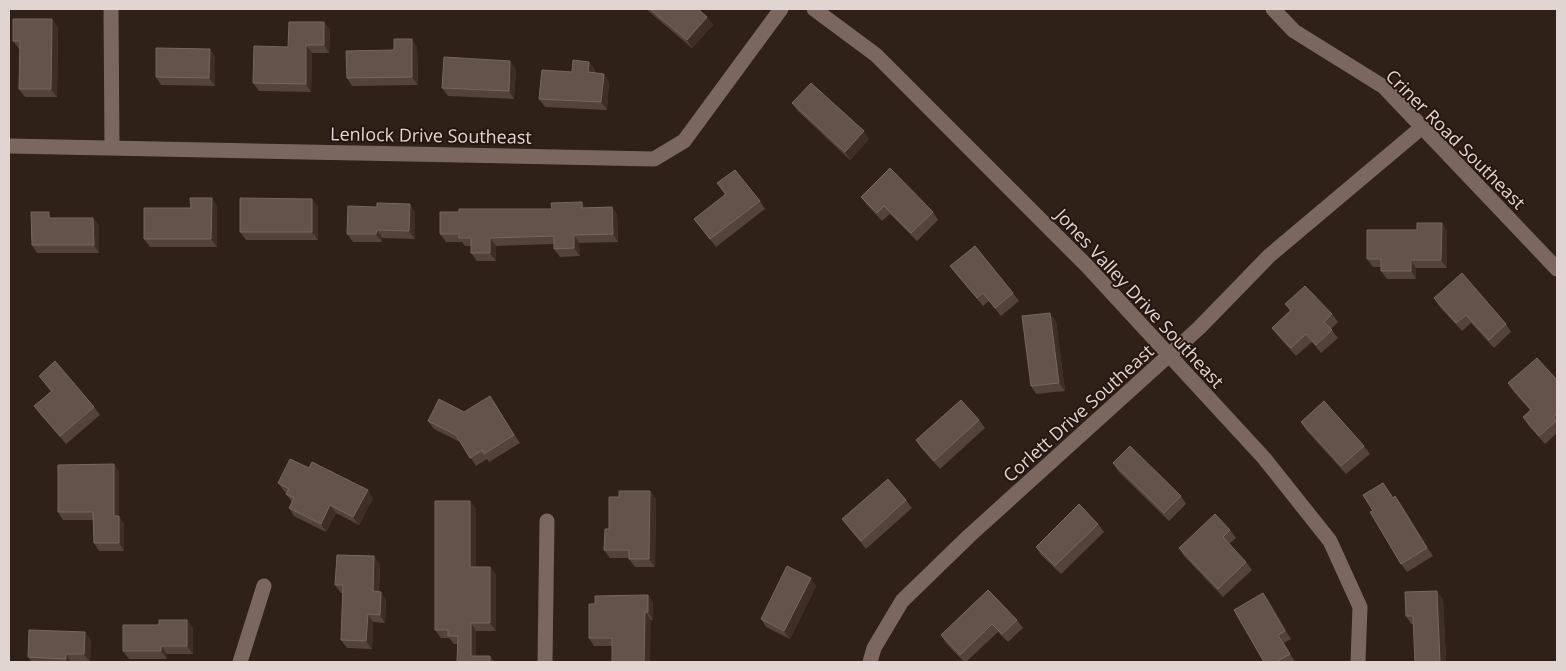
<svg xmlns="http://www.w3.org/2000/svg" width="1566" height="671" font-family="'Open Sans',sans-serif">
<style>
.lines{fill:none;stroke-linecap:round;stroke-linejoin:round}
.street{stroke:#7a685f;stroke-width:15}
.wall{fill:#54433b}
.shaded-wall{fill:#3f2e26}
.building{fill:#63534b;stroke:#766760}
.labels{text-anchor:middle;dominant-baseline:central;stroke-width:4;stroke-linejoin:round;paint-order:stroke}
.street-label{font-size:18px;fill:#e0d5d0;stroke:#25160f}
</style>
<rect width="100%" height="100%" fill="#2f2018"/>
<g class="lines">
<!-- street -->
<g class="street">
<path d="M111,9L112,147"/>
<path d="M814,9L876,55L1087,266L1264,458L1330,541L1360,607L1358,662"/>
<path d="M1273,9L1294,31L1384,87L1557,269"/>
<path d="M9,146L654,159L684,141L781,9"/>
<path d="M240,662L264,586"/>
<path d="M545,662L547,521"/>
<path d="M870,662L874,648L902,601L969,536L1199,328L1269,256L1421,128"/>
</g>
</g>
<!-- wall -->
<g class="wall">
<path d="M646,9H698L707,17L713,25L692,48Z"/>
<path d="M324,22L330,30L329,53H312L311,92L259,91L253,83L288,47Z"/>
<path d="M58,27L57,97H25L19,89L20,49H19L13,41Z"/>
<path d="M417,47L418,85L352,86L347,78L394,50Z"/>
<path d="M210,49L215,57V86L161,85L156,77Z"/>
<path d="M589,62L595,70V73L609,82L607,110L545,107L539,99L572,72Z"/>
<path d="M516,69L514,99L448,96L442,88Z"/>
<path d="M792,103L869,139L850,160L798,111Z"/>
<path d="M717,183L760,201L765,209L716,247L694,219L725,195Z"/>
<path d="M861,197L933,212L938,220L917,241L890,214L882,221L867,205Z"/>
<path d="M312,199L318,207V240H246L240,232Z"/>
<path d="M217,206V247H150L144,239L191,208Z"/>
<path d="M612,207L617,215L618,242L579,243L580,256L560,257L554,249V244L496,246V261H477L471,253V246H465L462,242H446L440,234L552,209Z"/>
<path d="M415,212V239L382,238V242H353L347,234Z"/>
<path d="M53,218H93L99,226V253H37L32,245Z"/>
<path d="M1442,223L1447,231V268H1416V279H1387L1381,271V267H1373L1367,259L1417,230Z"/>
<path d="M950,266L1013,293L1019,301L1001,316L989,301L983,306L956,274Z"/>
<path d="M1434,298L1506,324L1511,332L1494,348L1471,323L1462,331L1439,306Z"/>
<path d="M1285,304L1332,314L1338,322L1331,329L1338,338L1321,353L1312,342L1296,356L1278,336L1272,328L1290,311Z"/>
<path d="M1056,321L1065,391L1036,394L1031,386Z"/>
<path d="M39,376L94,407L100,415L66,444L40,414L34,406L51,392Z"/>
<path d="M1557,380V433L1545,444L1528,425L1523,417L1530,410L1513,391L1508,383Z"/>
<path d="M495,404L520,443L489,462L487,459L476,466L460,442L434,429L428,421Z"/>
<path d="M979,420L985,428L940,469L921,448L916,440Z"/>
<path d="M1301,422L1364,446L1370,454L1346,474L1306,430Z"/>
<path d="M1113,463L1181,496L1186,504L1169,521L1118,471Z"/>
<path d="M114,464L119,472V517L124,524V551H99L94,543L93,520H63L58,512Z"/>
<path d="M309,468L373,498L359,525L336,513L326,532L294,516L289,508L292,502L286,494L287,493L284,491L278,483Z"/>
<path d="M650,491L656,499L655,567H635L629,559V558H610L604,550L609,529L619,497Z"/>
<path d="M1388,491L1393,498L1395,496L1401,504L1433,556L1407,572L1401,564L1373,511Z"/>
<path d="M906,500L912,508L866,549L848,527L842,519Z"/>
<path d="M476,509V567H490L496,575V631H476V656H490L495,662H457V644H454L449,638H441L435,630Z"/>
<path d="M1098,524L1104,532L1061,574L1041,555L1036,547Z"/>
<path d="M1230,530L1236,538L1229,544L1246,562L1252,570L1223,597L1184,556L1179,548Z"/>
<path d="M380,564L379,592L386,600L385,623L373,622L372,649L347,648L341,640L343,593H341L335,585Z"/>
<path d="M816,586L790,639L766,627L761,619Z"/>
<path d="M988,590L1017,620L1023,628L1008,642L998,632L966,662H964L946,643L941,635Z"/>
<path d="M1263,593L1269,601L1291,639L1284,643L1295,662H1264Z"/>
<path d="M648,595L653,603V620H651L612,646H594L589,638L595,604Z"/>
<path d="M1443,599L1446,662H1415L1414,624H1411L1406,616Z"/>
<path d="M187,620L193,628V654H167V659H129L123,651L159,625Z"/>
<path d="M91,640L90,662H32L28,657Z"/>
</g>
<!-- shaded-wall -->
<g class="shaded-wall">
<path d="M707,17L713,25L692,48L687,40Z"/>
<path d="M52,19L58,27L57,97L51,89Z"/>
<path d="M324,22L330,30L329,53L324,45Z"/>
<path d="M412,39L417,47L418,85L412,77Z"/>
<path d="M306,45L312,53L311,92L306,84Z"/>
<path d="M210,49L215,57V86L209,78Z"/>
<path d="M510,61L516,69L514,99L509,91Z"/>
<path d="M589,62L595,70L594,80L588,72Z"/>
<path d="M604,74L609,82L607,110L601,102Z"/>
<path d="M864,131L869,139L850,160L845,152Z"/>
<path d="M212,198L217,206V247L211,239Z"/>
<path d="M312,199L318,207V240L312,232Z"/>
<path d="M582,202L587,210L582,208Z"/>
<path d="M410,204L415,212V239L409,231Z"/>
<path d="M612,207L617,215L618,242L613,234Z"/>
<path d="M93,218L99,226V253L94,245Z"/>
<path d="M1442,223L1447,231V268L1441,260Z"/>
<path d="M377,230L382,238V242L376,234Z"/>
<path d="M574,235L579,243L580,256L574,248Z"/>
<path d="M490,238L496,246V261L490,253Z"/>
<path d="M1411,260L1416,268V279L1411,271Z"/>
<path d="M1050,313L1056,321L1065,391L1059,383Z"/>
<path d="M490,396L495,404L520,443L514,435Z"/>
<path d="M114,464L119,472V517L124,524V551L119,543L114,516Z"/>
<path d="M368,490L373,498L359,525L353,517Z"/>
<path d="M650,491L656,499L655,567L649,559Z"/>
<path d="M1395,496L1401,504L1433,556L1427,548Z"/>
<path d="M470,501L476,509V575L470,567Z"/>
<path d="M330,505L336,513L326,532L321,524Z"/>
<path d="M374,556L380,564L378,599L373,591Z"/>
<path d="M490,567L496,575V631L490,623Z"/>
<path d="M811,578L816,586L790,639L784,631Z"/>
<path d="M1437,591L1443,599L1446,662H1440Z"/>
<path d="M381,592L386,600L385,623L380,615Z"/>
<path d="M1263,593L1269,601L1291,639L1285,631Z"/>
<path d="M648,595L653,603V620L648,612Z"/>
<path d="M645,612L651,620L650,662H644Z"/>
<path d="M368,614L373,622L372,649L366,641Z"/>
<path d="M187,620L193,628V654L187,646Z"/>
<path d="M471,623L476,631V662L471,656Z"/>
<path d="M85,632L91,640L90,662L84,654Z"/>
<path d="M1278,635L1284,643L1295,662L1290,654Z"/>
<path d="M161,646L167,654V659L161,651Z"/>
<path d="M66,654L71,662H68L66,659Z"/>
<path d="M490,656L495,662H490Z"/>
</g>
<!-- building -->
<g class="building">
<path d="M650,9H698L707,17L687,40Z"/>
<path d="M13,19H52L51,89H19L20,41H13Z"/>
<path d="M289,22H324V45H306V84L253,83L254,46L288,47Z"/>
<path d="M394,39H412V77L347,78L346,51L394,50Z"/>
<path d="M156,48L210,49L209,78L156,77Z"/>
<path d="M444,57L510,61L509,91L442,88Z"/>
<path d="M573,60L589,62L588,72L604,74L601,102L539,99L542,70L572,72Z"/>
<path d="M811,83L864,131L845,152L792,103Z"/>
<path d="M890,168L933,212L911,233L884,206L877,213L861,197Z"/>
<path d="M735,170L760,201L710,239L694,219L726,194L717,183Z"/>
<path d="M190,198H212L211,239H144V208H191Z"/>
<path d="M240,198L312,199V232H240Z"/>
<path d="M582,202V208L612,207L613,234L574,235V248L554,249V236L490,238V253H471V238H459V234H440V212H459V209H552L551,203Z"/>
<path d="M377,203L410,204L409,231L377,230L376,234H347L348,206L377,207Z"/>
<path d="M31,212H49V218H93L94,245H32Z"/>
<path d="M1417,223H1442L1441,260H1411V271H1381V259H1367V230H1417Z"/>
<path d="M975,246L1013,293L995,308L983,293L977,298L950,266Z"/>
<path d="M1462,273L1506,324L1489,340L1466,315L1456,323L1434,298Z"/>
<path d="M1305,286L1332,314L1324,322L1332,330L1316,345L1306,334L1291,348L1272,328L1291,310L1285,304Z"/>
<path d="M1050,313L1059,383L1031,386L1022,316Z"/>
<path d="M1537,358L1557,380V414L1553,417L1556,421L1539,436L1523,417L1531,410L1508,383Z"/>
<path d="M55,361L94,407L60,436L34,406L52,391L39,376Z"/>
<path d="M490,396L514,435L484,454L482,450L470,458L456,435L428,421L439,399L464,412Z"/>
<path d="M961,400L979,420L934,461L916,440Z"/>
<path d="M1324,401L1364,446L1341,466L1301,422Z"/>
<path d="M1130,446L1181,496L1164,513L1113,463Z"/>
<path d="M290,459L309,468L312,462L368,490L353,517L330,505L321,524L289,508L294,498L286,494L289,489L278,483Z"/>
<path d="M114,464V516H119V543H94L93,512H58V465Z"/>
<path d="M888,479L906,500L861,541L842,519Z"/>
<path d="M1383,483L1393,498L1395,496L1427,548L1401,564L1370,512L1373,511L1363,495Z"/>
<path d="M619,491H650L649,559H629V550H604L605,529H609V497H619Z"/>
<path d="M435,501H470V567H490V623H471V656H490V662H457L458,636H448V630H435Z"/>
<path d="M1079,504L1098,524L1055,566L1036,547Z"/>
<path d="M1215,514L1230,530L1223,537L1246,562L1218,589L1179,548Z"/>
<path d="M337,555L374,556L373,591L381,592L380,615L368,614L366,641L341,640L343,585H335Z"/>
<path d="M787,566L811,578L784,631L761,619Z"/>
<path d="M988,590L1017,620L1002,634L992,624L960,655L941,635Z"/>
<path d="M1437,591L1440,662H1415L1413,616H1406L1405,592Z"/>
<path d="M1263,593L1285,631L1278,635L1290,654L1276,662H1264L1234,610Z"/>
<path d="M648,595V612H645L644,662H612V638H589V604H595V596Z"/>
<path d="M159,620H187V646H161V651H123V625H159Z"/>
<path d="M29,630L85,632L84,654H66V659L28,657Z"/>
</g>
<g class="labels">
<!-- street labels -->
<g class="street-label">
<text transform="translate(431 135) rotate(1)">Lenlock Drive Southeast</text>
<text transform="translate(1456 139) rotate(45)">Criner Road Southeast</text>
<text transform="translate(1140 298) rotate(47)">Jones Valley Drive Southeast</text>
<text transform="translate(1078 413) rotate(-42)">Corlett Drive Southeast</text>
</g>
</g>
<!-- border -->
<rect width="1566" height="671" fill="none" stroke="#e0d5d0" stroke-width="20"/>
</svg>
